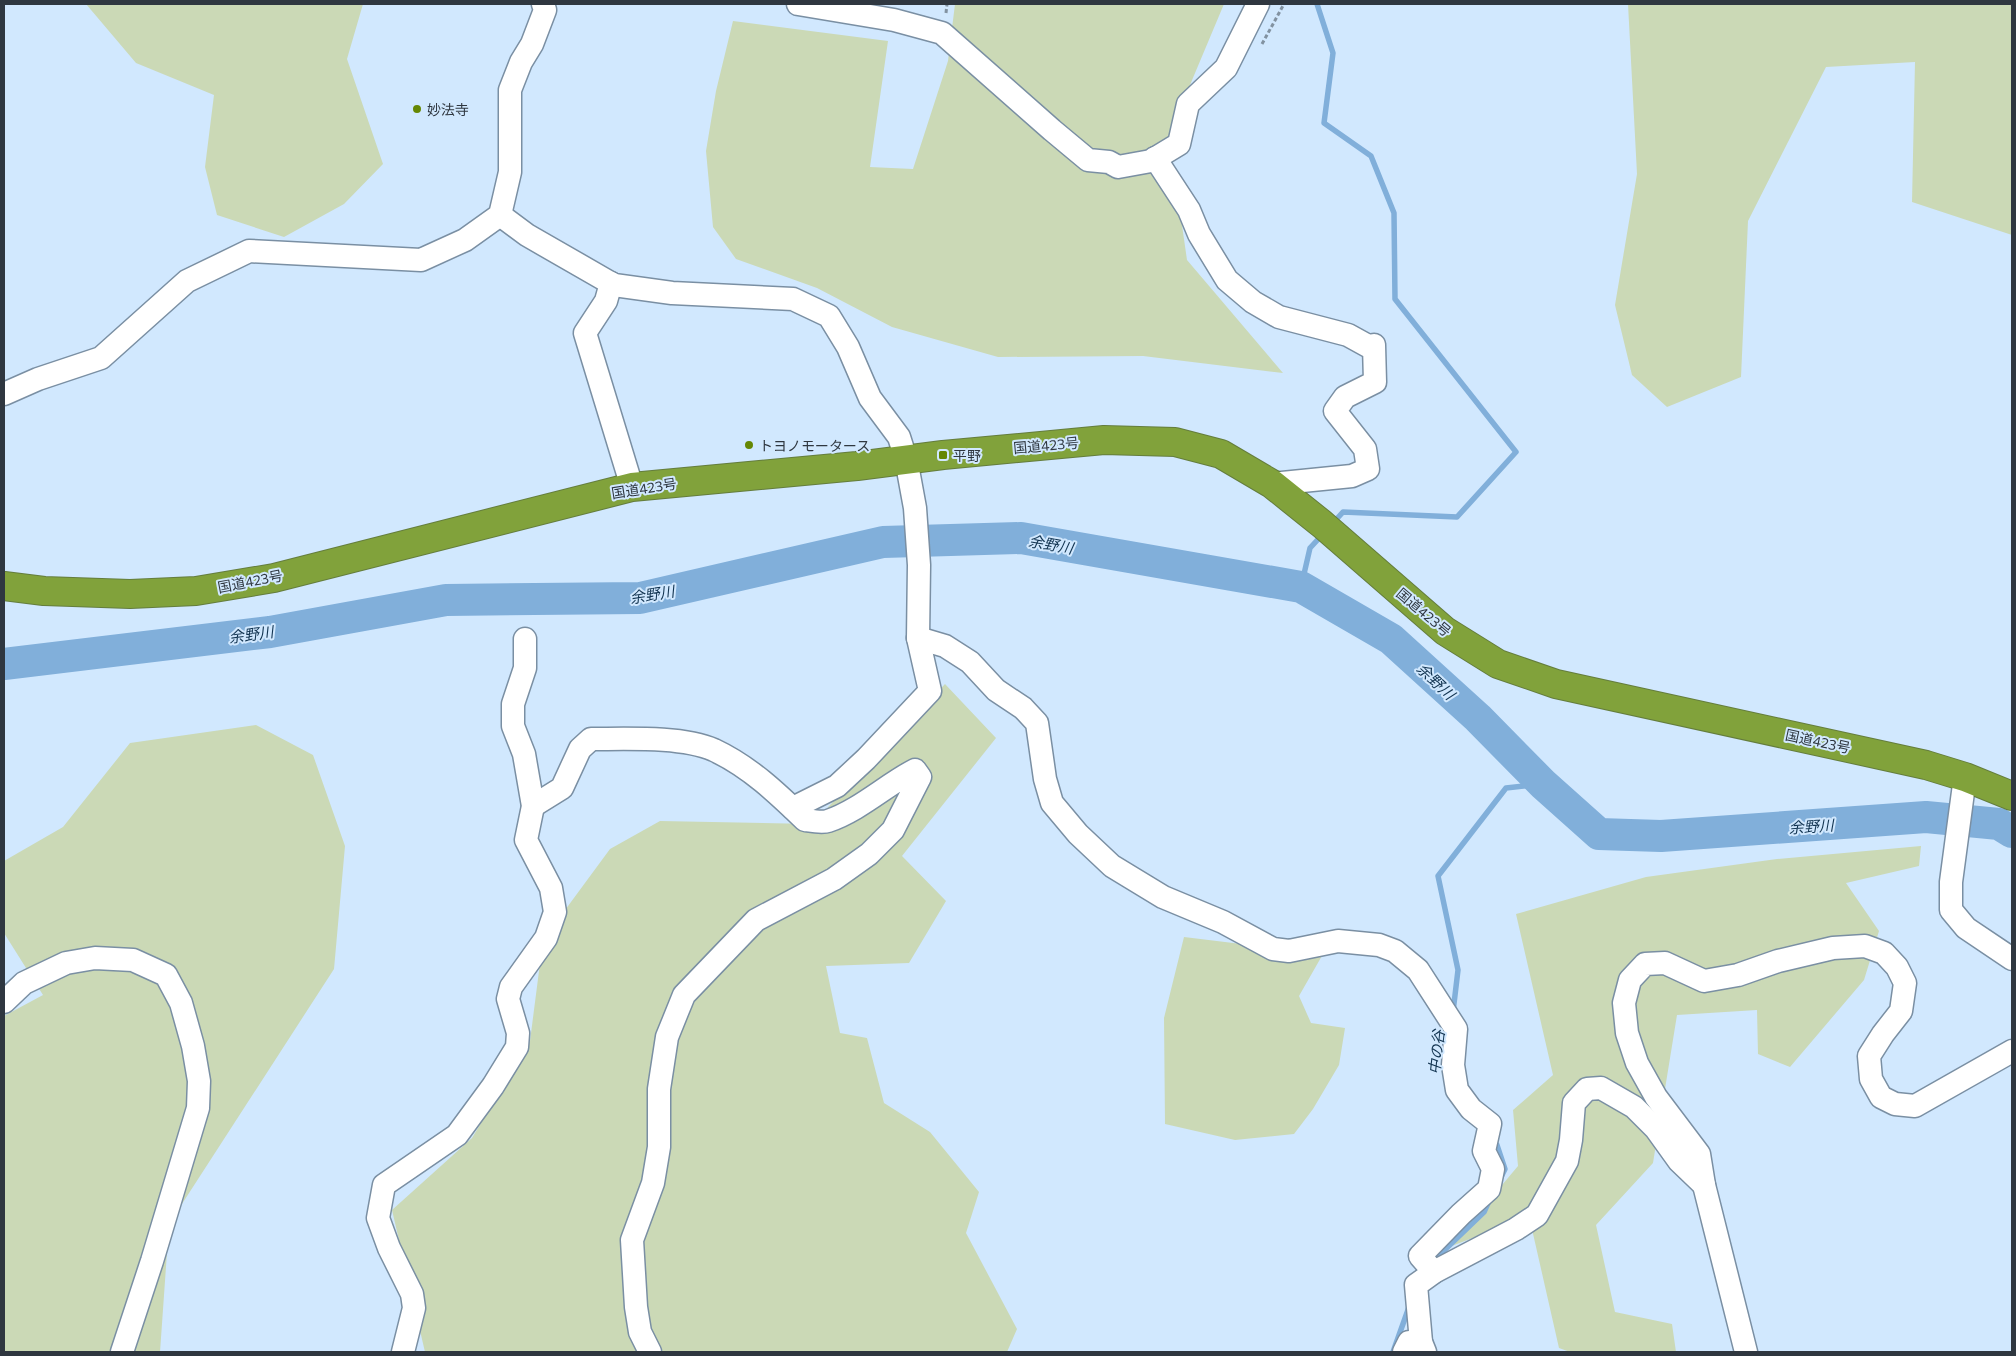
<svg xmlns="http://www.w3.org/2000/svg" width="2016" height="1356" font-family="Commissioner,'Noto Sans JP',sans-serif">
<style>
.green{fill:#cbd9b6}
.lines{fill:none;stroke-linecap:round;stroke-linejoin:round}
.stream{stroke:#81afda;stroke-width:5.5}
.river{stroke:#81afda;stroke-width:32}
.minor-casing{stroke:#7a8fa3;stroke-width:25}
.highway-casing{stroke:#647d3d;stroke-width:30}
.path{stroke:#8292a1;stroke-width:3;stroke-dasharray:4 2.5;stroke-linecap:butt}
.minor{stroke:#fff;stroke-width:22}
.highway{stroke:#81a23b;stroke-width:28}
.poi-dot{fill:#658703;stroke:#d1e8fe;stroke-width:2}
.labels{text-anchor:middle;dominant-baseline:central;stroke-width:4;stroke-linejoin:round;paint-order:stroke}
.poi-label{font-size:14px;fill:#2f3740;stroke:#d1e8fe;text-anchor:start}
.street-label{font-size:14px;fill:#2f3740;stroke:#d1e8fe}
.water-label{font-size:15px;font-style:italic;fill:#113350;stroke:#d1e8fe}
</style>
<rect width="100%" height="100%" fill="#d1e8fe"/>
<!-- green -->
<g class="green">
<path d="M86,4H363L347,59L383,164L344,204L284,237L217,215L205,167L214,95L136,63Z"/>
<path d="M955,4H1224L1169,135L1187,260L1283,373L1143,356L998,357L892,327L817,288L736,259L713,227L706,151L716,91L733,21L888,41L870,167L913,169L948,61Z"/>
<path d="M1628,4H2012V235L1912,202L1915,62L1826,67L1748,221L1741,377L1667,407L1632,375L1615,305L1637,174Z"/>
<path d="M945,684L996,738L902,856L946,901L909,963L826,966L840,1033L867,1038L884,1103L930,1132L979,1192L966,1233L1017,1329L1007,1352H425L392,1210L472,1138L530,1041L543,940L610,849L660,821L812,824Z"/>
<path d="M256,725L313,755L345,846L334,969L169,1224L160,1352H4V1016L43,995L4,933V861L63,827L130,743Z"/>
<path d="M1921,846L1919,866L1846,883L1879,931L1864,980L1790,1067L1758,1054L1757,1010L1677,1015L1653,1163L1596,1225L1615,1312L1672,1324L1676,1352H1570L1559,1348L1529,1216L1444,1249L1481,1210L1518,1166L1513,1110L1553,1075L1516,914L1646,877L1777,859Z"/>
<path d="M1184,937L1323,954L1299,996L1311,1023L1345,1028L1339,1065L1313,1109L1294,1134L1235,1140L1165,1124L1164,1018Z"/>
</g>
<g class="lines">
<!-- stream -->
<g class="stream">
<path d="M1317,4L1333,53L1324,123L1371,156L1394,213L1395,299L1516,452L1457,517L1343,512L1333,523"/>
<path d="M1301,587L1310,548L1323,534"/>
<path d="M1453,1012L1458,970L1438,876L1506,788L1543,784"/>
<path d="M1492,1140L1497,1145L1505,1169L1501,1177"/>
<path d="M1431,1263L1484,1212L1489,1201"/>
<path d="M1393,1352L1409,1307"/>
</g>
<!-- river -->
<path class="river" d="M4,664L270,632L446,600L640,598L883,542L1021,538L1301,587L1391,639L1478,718L1543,784L1599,834L1661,836L1926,817L1999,824L2012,832"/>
<!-- minor casing -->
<g class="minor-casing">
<g id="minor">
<path d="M798,4L894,20L942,33L1052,130L1088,160L1109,162L1118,167L1151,161L1179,144L1188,104L1226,68L1258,4"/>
<path d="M1155,158L1189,210L1199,234L1227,280L1253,302L1279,317L1348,335L1368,346L1374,345L1375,382L1345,397L1335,411L1365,449L1368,469L1352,476L1272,484"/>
<path d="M500,215L527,235L614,285L672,293L793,299L829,316L848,347L870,398L899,437L906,459L915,508L919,565L918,638L930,691L866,759L837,786L793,808"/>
<path d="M611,283L606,301L585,333L632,487"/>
<path d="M4,394L38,379L101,358L187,281L249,251L421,260L465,240L500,215L510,172V90L521,62L532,44L545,10L543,4"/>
<path d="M918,638L945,646L970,662L996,690L1023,708L1037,723L1045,779L1052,803L1078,834L1112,866L1163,897L1223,922L1273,949L1289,951L1338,941L1379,945L1395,951L1418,970L1456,1029L1453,1065L1457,1090L1471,1109L1490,1124L1484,1151L1493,1169L1489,1189L1461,1214L1420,1256L1434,1272"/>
<path d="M1965,777L1951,882V910L1966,928L2012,959"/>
<path d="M533,806L562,788L580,749L591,739C626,739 682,736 714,750C750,767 777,793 805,820C812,821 822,823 828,821C860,810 886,785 915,770L920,777L893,830L869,854L834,879L756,920L684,995L667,1037L659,1089V1147L653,1183L632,1240L636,1307L640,1332L650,1352"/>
<path d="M4,1002L24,983L66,963L95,958L133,960L166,975L181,1003L193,1046L199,1081L198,1108L152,1261L122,1352"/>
<path d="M403,1352L414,1308L412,1294L389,1248L378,1218L384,1185L457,1135L493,1086L517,1047L518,1033L508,999L511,987L546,938L555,912L551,888L526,840L533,806L524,754L513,726V704L525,668V639"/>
<path d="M1404,1352L1409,1342H1421"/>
<path d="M1425,1352L1421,1342L1416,1285L1434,1272L1516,1229L1537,1215L1567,1161L1571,1140L1574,1103L1587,1089L1601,1088L1634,1107L1656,1129L1679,1161L1704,1185"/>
<path d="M1746,1352L1704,1185L1699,1154L1656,1097L1637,1063L1627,1033L1624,1003L1630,980L1645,964L1665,963L1704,981L1738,975L1778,961L1833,948L1865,946L1884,953L1897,967L1905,983L1901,1011L1883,1034L1869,1056L1871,1079L1881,1097L1895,1104L1915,1106L2012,1051"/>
</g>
</g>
<!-- highway casing -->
<g class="highway-casing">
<path id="highway" d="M4,586L44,591L130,594L196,591L274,578L632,487L857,466L943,455L1104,440L1175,442L1221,454L1272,484L1322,524L1445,631L1498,664L1556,684L1926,765L1965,777L2012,796"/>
</g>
<!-- path -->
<g class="path">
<path d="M946,13L947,4"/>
<path d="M1262,44L1284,4"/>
</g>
<!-- minor -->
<use href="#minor" class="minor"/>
<!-- highway -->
<use href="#highway" class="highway"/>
</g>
<!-- markers -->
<g class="poi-dot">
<circle cx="417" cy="109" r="5"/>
<circle cx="749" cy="445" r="5"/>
<rect x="938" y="450" width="10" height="10" rx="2.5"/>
</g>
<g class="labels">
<!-- poi labels -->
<g class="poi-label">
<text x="427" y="109">妙法寺</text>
<text x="759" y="445">トヨノモータース</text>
<text x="953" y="455">平野</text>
</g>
<!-- street labels -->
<g class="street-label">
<text transform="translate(1046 445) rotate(-5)">国道423号</text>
<text transform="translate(644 488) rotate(-9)">国道423号</text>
<text transform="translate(250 581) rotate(-11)">国道423号</text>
<text transform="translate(1424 612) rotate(40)">国道423号</text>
<text transform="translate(1818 741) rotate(12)">国道423号</text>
</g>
<!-- water labels -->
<g class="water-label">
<text transform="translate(1051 544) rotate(10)">余野川</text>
<text transform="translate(652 594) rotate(-9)">余野川</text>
<text transform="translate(251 634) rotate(-8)">余野川</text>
<text transform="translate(1436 681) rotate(43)">余野川</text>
<text transform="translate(1811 826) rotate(-4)">余野川</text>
<text transform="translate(1436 1052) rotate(-84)">中の谷</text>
</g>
</g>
<!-- border -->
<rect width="2016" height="1356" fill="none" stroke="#2f3740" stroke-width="10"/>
</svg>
